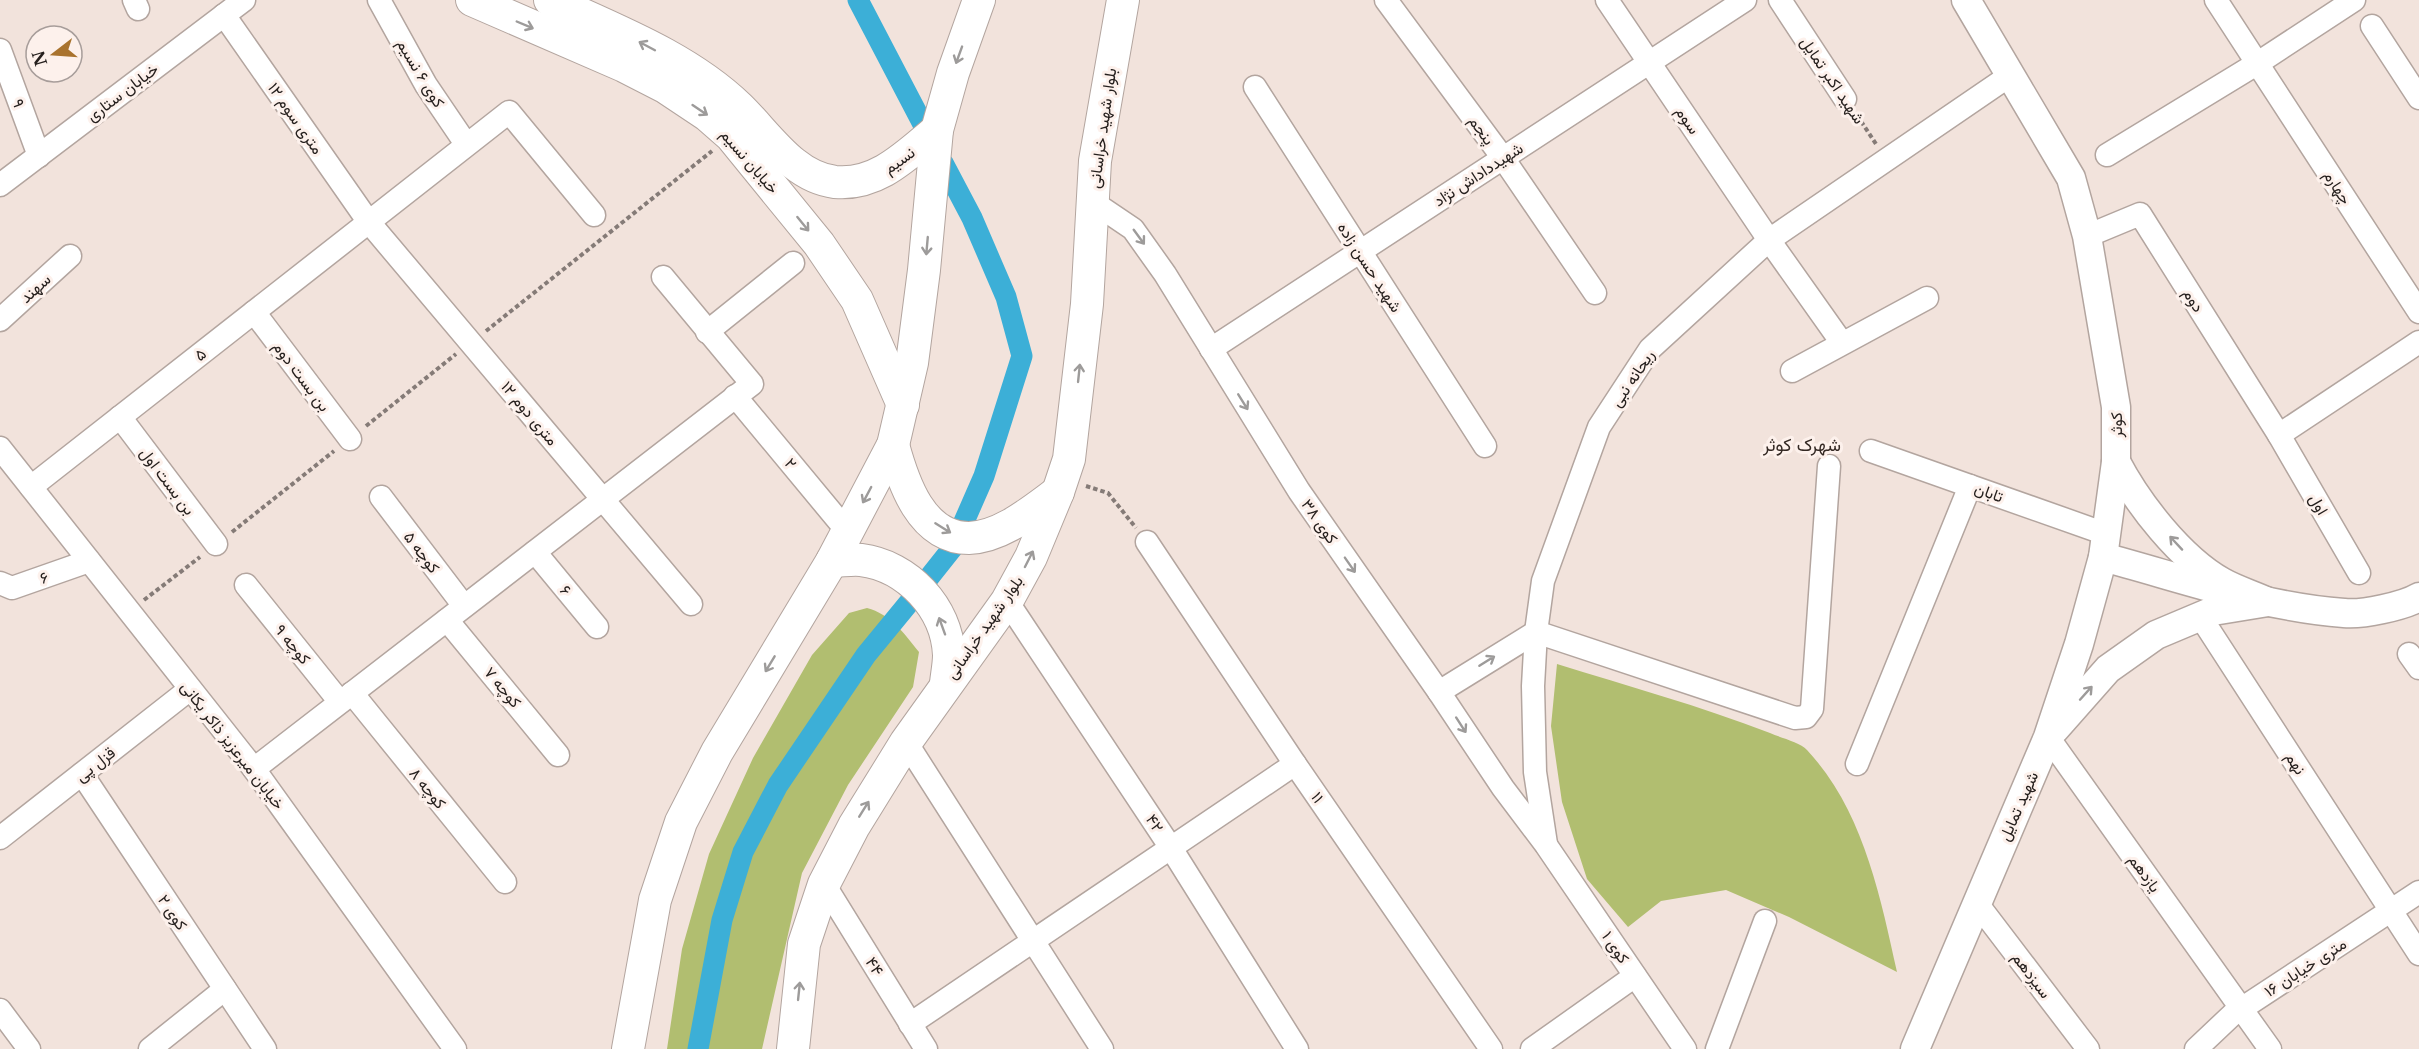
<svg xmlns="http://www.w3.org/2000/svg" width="2419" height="1049" font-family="'Libre Baskerville',Vazirmatn,serif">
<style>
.green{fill:#b1be70}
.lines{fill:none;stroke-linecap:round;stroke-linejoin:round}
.canal{stroke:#3cafd7;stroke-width:21}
.minor-casing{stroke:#b3a59f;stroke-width:25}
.tertiary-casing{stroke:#b3a59f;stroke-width:31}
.secondary-casing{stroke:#b3a59f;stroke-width:34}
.path{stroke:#857b77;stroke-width:4;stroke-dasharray:4.5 3;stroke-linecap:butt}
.minor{stroke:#fff;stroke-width:22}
.tertiary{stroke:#fff;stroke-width:28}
.secondary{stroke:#fff;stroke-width:32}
.oneway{stroke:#9d9b9a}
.labels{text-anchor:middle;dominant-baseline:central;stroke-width:6;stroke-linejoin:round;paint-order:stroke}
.street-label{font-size:16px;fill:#26201e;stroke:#fdf1ec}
.neighbourhood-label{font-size:18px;fill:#342924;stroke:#fdf1ec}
</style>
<rect width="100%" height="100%" fill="#f2e3dc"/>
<!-- green -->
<g class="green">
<path d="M867,608C890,614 904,633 919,652L913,687L848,785L802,873L762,1049H667L682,949L709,854L753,758L812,655L849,613Z"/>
<path d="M1557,664C1628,686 1700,706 1770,733C1781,738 1800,742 1807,750C1863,810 1880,895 1897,972L1789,917L1726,890L1661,901L1628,927L1587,879L1562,802L1551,726Z"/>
</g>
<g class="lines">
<!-- canal -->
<g class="canal">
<path d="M858,0L927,132"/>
<path d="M943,163L972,218L1006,297L1022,356L984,476L963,524"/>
<path d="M927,580L954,546"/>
<path d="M698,1049L722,920L743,852L778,785L866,655L912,599"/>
</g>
<!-- minor casing -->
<g class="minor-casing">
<g id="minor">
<path d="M134,0L138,9"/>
<path d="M379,0L426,85L466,144"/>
<path d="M1386,0L1503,158L1595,293"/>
<path d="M1607,0L1769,240L1842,343"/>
<path d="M1780,0L1845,99"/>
<path d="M2216,0L2419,312"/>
<path d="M224,15L368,221L691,604"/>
<path d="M2372,26L2419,98"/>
<path d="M0,50L39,156"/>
<path d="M1255,87L1485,446"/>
<path d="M2107,155L2258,63L2354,0"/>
<path d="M0,185L244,0"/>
<path d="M1093,202L1133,229L1165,274L1299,491L1439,692L1503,788L1546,845L1685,1049"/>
<path d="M2087,236L2140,214L2279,435L2359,573"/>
<path d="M254,312L350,439"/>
<path d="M0,320L70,256"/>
<path d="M707,332L793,263"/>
<path d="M1211,349L1745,0"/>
<path d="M1792,371L1927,298"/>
<path d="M735,396L847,531"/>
<path d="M120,417L216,544"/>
<path d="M2279,435L2419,342"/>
<path d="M0,448L254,769L455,1049"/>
<path d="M1871,451L2106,534"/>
<path d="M31,487L509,112L594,215"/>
<path d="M381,497L464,606"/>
<path d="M1147,542L1295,764L1491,1049"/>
<path d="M535,552L597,627"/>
<path d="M0,583L12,588L89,561"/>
<path d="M246,585L340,702"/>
<path d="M1007,601L1171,848L1297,1049"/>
<path d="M2200,616L2419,954"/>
<path d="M447,620L558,755"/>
<path d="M2409,654L2419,668"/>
<path d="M1439,692L1536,632L1795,718L1806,717L1812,709L1829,466"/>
<path d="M352,693L505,882"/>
<path d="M2048,737L2270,1049"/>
<path d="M906,742L1102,1049"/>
<path d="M1857,764L1970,486"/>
<path d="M254,769L752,384L663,277"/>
<path d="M82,774L265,1049"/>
<path d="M0,838L190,689"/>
<path d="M1546,844L1535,772L1533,686L1536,632L1543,581L1599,427L1650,349L1769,240L2012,74"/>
<path d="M824,884L926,1049"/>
<path d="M1976,902L2088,1049"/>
<path d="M0,1010L29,1049"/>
<path d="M910,1024L1295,764"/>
<path d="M150,1049L225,989"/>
<path d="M1532,1049L1635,976"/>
<path d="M1717,1049L1765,921"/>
<path d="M2196,1049L2232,1015L2419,892"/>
</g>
</g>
<!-- tertiary casing -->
<g class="tertiary-casing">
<g id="tertiary">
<path d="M2103,557C2182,578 2262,607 2344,613C2362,615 2404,606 2419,597"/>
<path d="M2055,729L2108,669L2156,635L2213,611L2268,602C2253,595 2236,590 2222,582C2180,558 2138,504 2116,462"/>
<path d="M1915,1049L2048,737L2079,644L2103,557L2116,462V407L2087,236L2071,178L1966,0"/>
</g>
</g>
<!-- secondary casing -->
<g class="secondary-casing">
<g id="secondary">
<path d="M472,0L624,66L665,87L707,115L731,136L819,244L857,300L903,405"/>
<path d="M550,0C615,30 687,57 739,107C767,134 793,177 835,182C877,186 907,155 937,130"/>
<path d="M893,445C903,482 921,538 969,538C1002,537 1033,510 1058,492"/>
<path d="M832,561C841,561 852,559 861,560C908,566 947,608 949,655C949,664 947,674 946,683"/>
<path d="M628,1049L655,900L681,822L717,752L832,561L893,445L912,363L924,270L937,130L953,73L979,0"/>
<path d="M793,1049L804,944L824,884L854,826L906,742L1007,601L1031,557L1058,492L1069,459L1087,304L1095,161L1123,0"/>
</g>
</g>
<!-- path -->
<g class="path">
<path d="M1857,115L1876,144"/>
<path d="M486,331L712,151"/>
<path d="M366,426L456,354"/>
<path d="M1086,486L1108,493L1136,528"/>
<path d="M232,532L334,451"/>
<path d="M144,600L200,557"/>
</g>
<!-- minor -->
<use href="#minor" class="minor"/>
<!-- tertiary -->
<use href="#tertiary" class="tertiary"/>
<!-- secondary -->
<use href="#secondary" class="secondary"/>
</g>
<!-- one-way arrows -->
<defs><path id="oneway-shaft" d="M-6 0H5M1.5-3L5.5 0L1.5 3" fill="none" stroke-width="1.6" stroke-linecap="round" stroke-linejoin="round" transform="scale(1.5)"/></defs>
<g class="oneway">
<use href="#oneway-shaft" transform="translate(525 25) rotate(23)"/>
<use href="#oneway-shaft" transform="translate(647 46) rotate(-152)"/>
<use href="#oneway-shaft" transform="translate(959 55) rotate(110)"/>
<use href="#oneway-shaft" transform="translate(700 110) rotate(34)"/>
<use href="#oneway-shaft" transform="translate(803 224) rotate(51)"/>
<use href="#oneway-shaft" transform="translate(1139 237) rotate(54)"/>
<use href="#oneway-shaft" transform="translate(927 246) rotate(95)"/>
<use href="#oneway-shaft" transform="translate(1079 373) rotate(-84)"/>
<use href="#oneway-shaft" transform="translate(1243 402) rotate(58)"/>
<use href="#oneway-shaft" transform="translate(867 495) rotate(118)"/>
<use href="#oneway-shaft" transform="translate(943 528) rotate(32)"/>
<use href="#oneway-shaft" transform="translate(2176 543) rotate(-133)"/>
<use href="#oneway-shaft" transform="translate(1029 559) rotate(-63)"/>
<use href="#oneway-shaft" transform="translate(1350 565) rotate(55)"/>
<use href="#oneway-shaft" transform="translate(942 626) rotate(-110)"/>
<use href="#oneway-shaft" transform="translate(1487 661) rotate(-32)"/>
<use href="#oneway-shaft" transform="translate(770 664) rotate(121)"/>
<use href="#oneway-shaft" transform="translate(2086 693) rotate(-48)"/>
<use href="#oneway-shaft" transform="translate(1461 725) rotate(57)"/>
<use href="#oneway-shaft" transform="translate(864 809) rotate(-58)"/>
<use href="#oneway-shaft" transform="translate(799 991) rotate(-84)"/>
</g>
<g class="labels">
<!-- street labels -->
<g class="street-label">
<text transform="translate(421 73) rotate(59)">کوی ۶ نسیم</text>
<text transform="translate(1833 80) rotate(56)">شهید اکبر تمایل</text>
<text transform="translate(122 92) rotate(-37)">خیابان ستاری</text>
<text transform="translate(19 103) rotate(70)">۹</text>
<text transform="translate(296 118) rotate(55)">۱۲ متری سوم</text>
<text transform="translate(1688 120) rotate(56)">سوم</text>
<text transform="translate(1102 128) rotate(-82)">بلوار شهید خراسانی</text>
<text transform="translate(1482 130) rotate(54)">پنجم</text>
<text transform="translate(899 160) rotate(-36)">نسیم</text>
<text transform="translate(750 161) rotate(49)">خیابان نسیم</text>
<text transform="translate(1478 174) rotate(-33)">شهیدداداش نژاد</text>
<text transform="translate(2338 187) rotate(57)">چهارم</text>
<text transform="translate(1370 267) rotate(57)">شهید حسن زاده</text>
<text transform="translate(35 288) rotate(-42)">سهند</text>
<text transform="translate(2194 300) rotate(58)">دوم</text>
<text transform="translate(200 354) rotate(-38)">۵</text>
<text transform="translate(302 376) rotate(53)">بن بست دوم</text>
<text transform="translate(1632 378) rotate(-56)">ریحانه نبی</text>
<text transform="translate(530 413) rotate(50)">۱۲ متری دوم</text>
<text transform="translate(2116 425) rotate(-91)">کوثر</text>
<text transform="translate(791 463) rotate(50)">۲</text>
<text transform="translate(168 481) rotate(53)">بن بست اول</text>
<text transform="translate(1989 492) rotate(20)">تابان</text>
<text transform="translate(2319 504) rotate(60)">اول</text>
<text transform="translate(1320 521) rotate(55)">کوی ۳۸</text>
<text transform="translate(422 552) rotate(53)">کوچه ۵</text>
<text transform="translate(44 577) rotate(-19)">۶</text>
<text transform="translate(566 590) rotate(51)">۶</text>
<text transform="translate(984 627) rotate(-55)">بلوار شهید خراسانی</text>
<text transform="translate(293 644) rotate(51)">کوچه ۹</text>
<text transform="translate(503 687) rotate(50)">کوچه ۷</text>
<text transform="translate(233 745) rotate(52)">خیابان میرعزیز ذاکر یکانی</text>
<text transform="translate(2296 763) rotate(57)">نهم</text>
<text transform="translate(95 764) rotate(-38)">قزل پی</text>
<text transform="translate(428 788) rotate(51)">کوچه ۸</text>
<text transform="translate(1318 797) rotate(55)">۱۱</text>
<text transform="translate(2018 806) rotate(-66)">شهید تمایل</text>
<text transform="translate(1155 823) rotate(56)">۴۲</text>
<text transform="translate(2145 873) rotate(54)">یازدهم</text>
<text transform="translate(173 912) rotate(56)">کوی ۲</text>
<text transform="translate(1616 947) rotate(56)">کوی ۱</text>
<text transform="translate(875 966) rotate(58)">۴۴</text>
<text transform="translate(2305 967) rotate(-33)">۱۶ متری خیابان</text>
<text transform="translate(2032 975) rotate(53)">سیزدهم</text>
</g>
<!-- neighbourhood labels -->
<g class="neighbourhood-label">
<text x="1802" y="445">شهرک کوثر</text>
</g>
</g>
<!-- north arrow -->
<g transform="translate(54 54) rotate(253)"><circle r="28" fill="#fdf1ec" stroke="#a79d9a" stroke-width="1.5"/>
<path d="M0-4.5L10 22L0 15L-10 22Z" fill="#a9732e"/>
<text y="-9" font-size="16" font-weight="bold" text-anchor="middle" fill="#26201e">N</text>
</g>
</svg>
